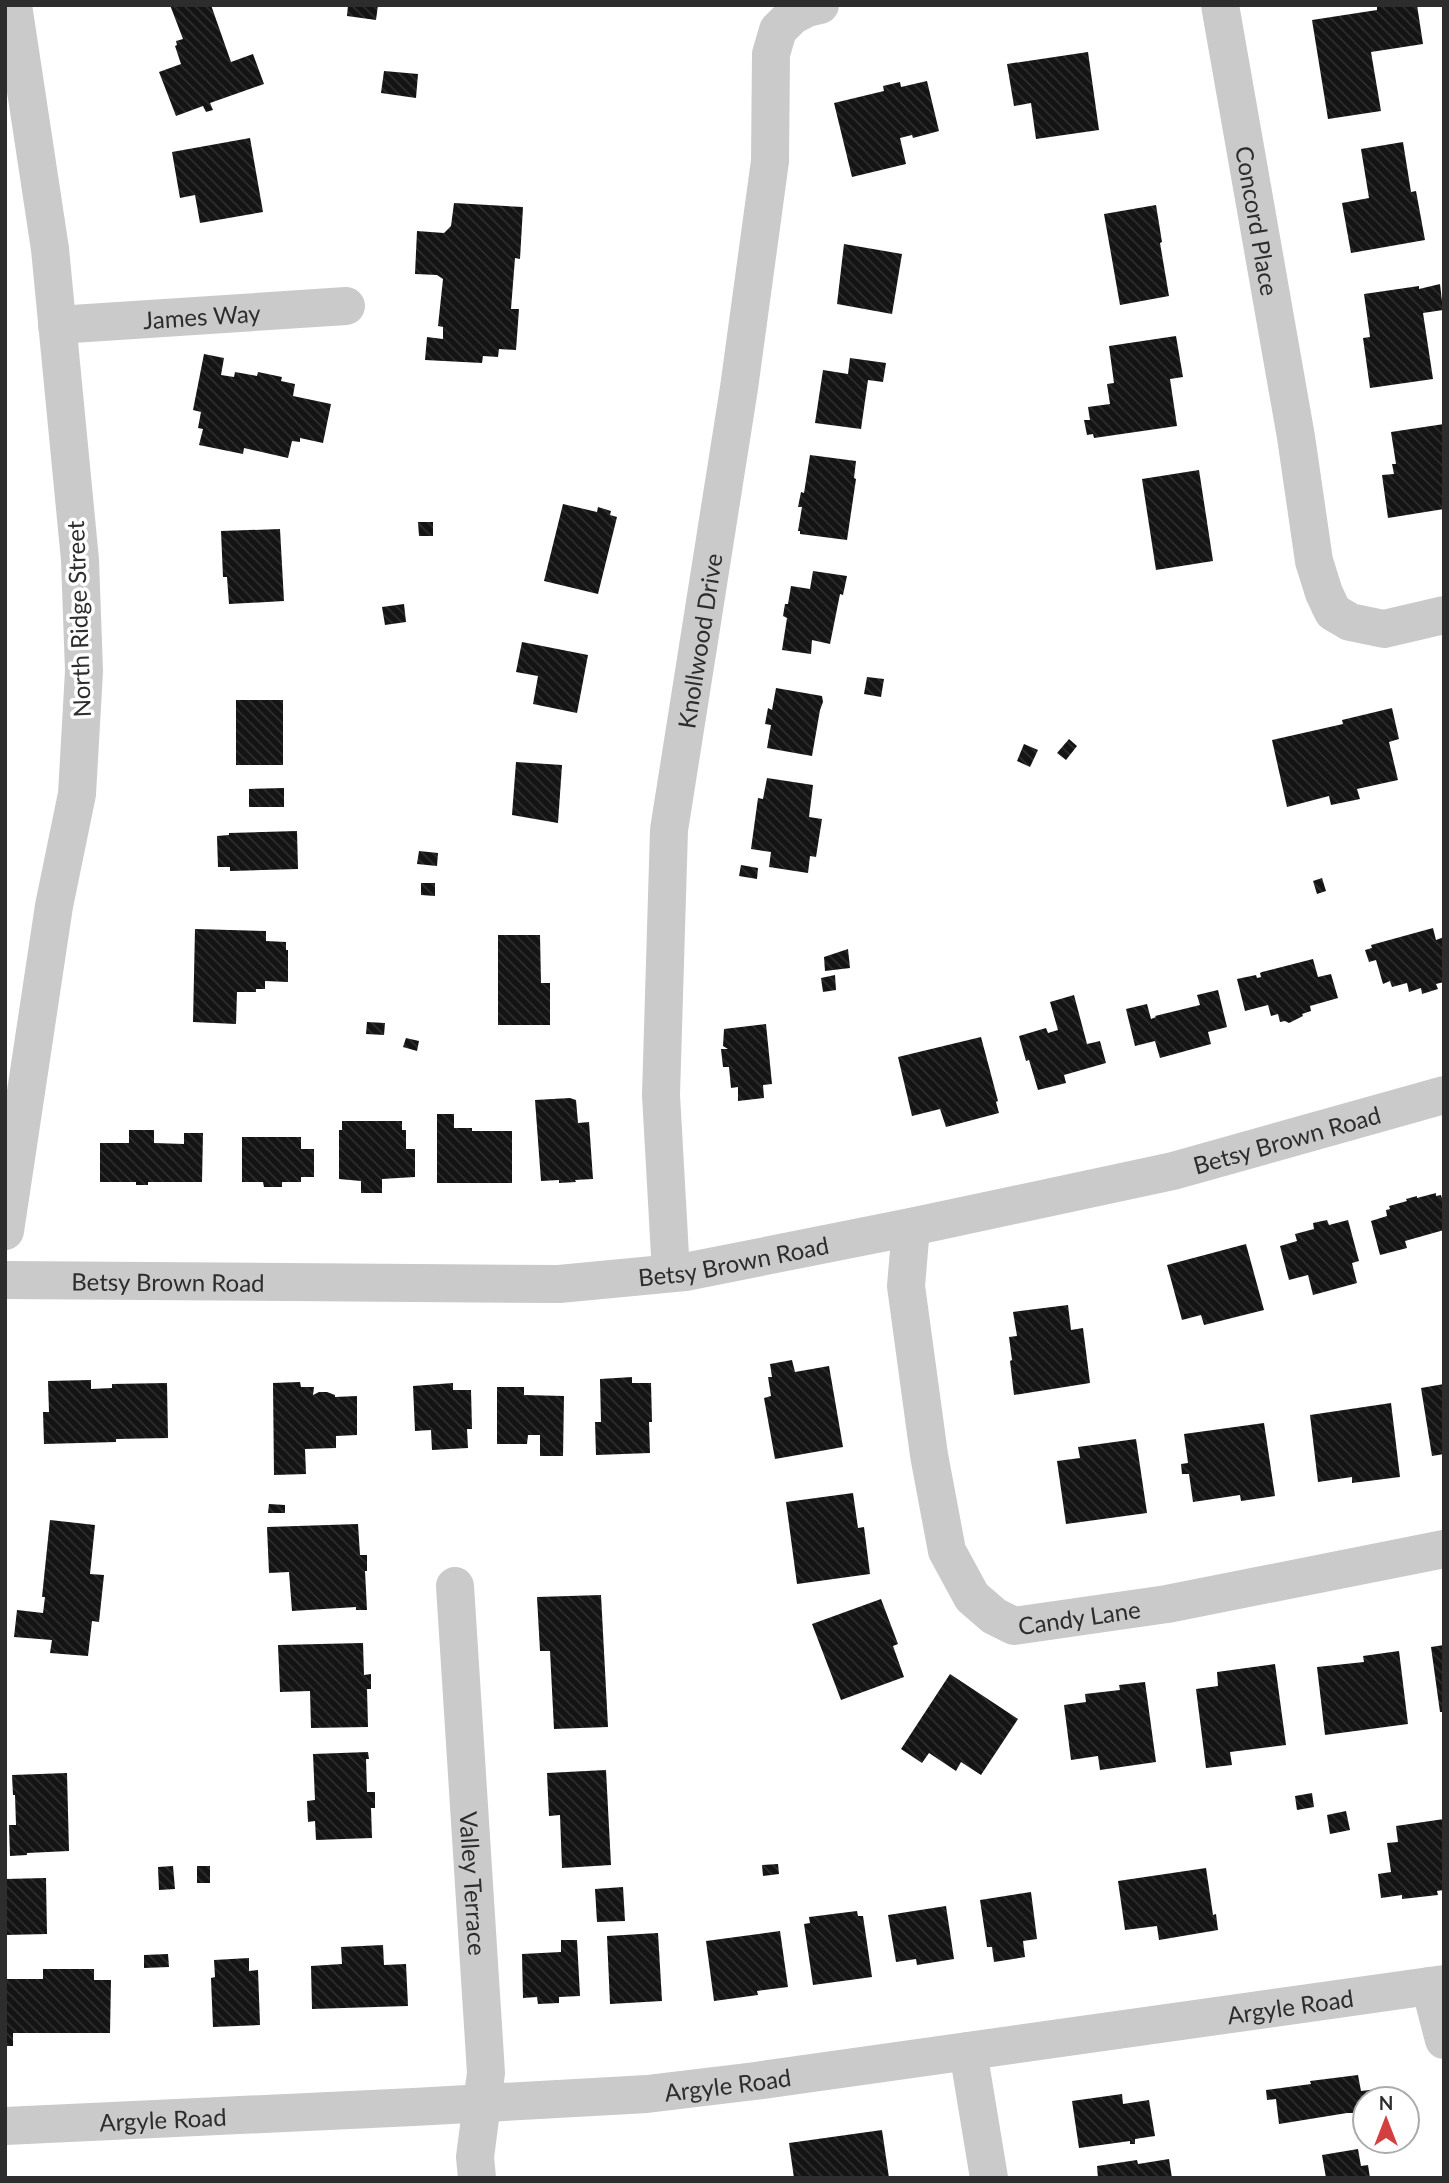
<svg xmlns="http://www.w3.org/2000/svg" width="1449" height="2183" font-family="Lato,sans-serif">
<style>
.building{fill:url(#building-back-hatch)}
.lines{fill:none;stroke-linecap:round;stroke-linejoin:round}
.minor{stroke:#cacaca;stroke-width:38}
.tertiary{stroke:#cacaca;stroke-width:38}
.labels{text-anchor:middle;dominant-baseline:central;stroke-width:7;stroke-linejoin:round;paint-order:stroke}
.street-label{font-size:24px;fill:#2d2d2d;stroke:#fff}
</style>
<defs>
<pattern id="building-back-hatch" width="6" height="6" patternUnits="userSpaceOnUse" patternTransform="scale(1.75)"><rect width="6" height="6" fill="#141414"/><path d="M-1 5l2 2M0 0l6 6M5-1l2 2" fill="none" stroke="#2e2e2e"/></pattern>
</defs>
<rect width="100%" height="100%" fill="#fff"/>
<!-- building -->
<g class="building">
<path d="M170,5H211L231,62L253,54L264,84L210,103L213,110L206,112L203,106L176,116L159,72L181,64L175,46L177,45L176,41L183,39Z"/>
<path d="M348,5H378L376,20L347,16Z"/>
<path d="M1377,5H1417L1423,44L1371,52L1381,111L1328,119L1312,20L1377,10Z"/>
<path d="M1088,52L1099,130L1036,139L1031,103L1014,106L1007,64Z"/>
<path d="M384,71L418,74L416,98L381,93Z"/>
<path d="M927,81L939,131L913,138L912,135L900,138L906,164L852,177L834,103L884,91L883,86L900,82L901,87Z"/>
<path d="M250,138L263,212L200,223L195,195L180,198L172,152Z"/>
<path d="M1403,142L1411,192L1416,191L1425,240L1351,253L1342,203L1369,198L1361,149Z"/>
<path d="M454,203L523,207L520,259L515,258L511,309H519L516,350L499,349L498,357L483,356L482,363L425,360L427,337L443,339V327L438,326L443,279L437,275L415,274L417,231L444,233L451,226Z"/>
<path d="M1156,205L1162,242L1160,243L1169,296L1120,305L1104,214Z"/>
<path d="M844,244L902,254L892,314L837,304Z"/>
<path d="M1440,284L1443,310L1423,313L1433,379L1370,388L1363,338L1370,337L1364,294L1419,286V289Z"/>
<path d="M1176,336L1183,377L1170,379L1177,426L1094,438L1093,434L1087,435L1084,420H1090L1088,407L1110,404L1107,384L1114,383L1109,346Z"/>
<path d="M204,354L224,358L221,375L234,377L235,372L257,376L258,372L282,377L281,381L295,384L293,396L331,404L323,443L300,438V442L292,441L288,458L244,448L243,454L199,445L203,429L198,428L201,412L193,410Z"/>
<path d="M850,358L886,363L883,382L868,380L861,429L815,423L823,370L848,374Z"/>
<path d="M1444,424V509L1388,518L1382,475L1394,474L1392,464H1396L1391,432Z"/>
<path d="M810,455L856,461L854,478L856,479L847,540L800,534V531H798L802,507H798L801,492L804,493Z"/>
<path d="M1199,470L1213,561L1156,570L1142,479Z"/>
<path d="M563,504L597,512L598,507L611,511L610,515L617,517L598,594L544,581Z"/>
<path d="M418,522H433V536H419Z"/>
<path d="M280,529L284,601L229,604L227,577H223L221,531Z"/>
<path d="M813,571L847,576L843,595L840,594L830,644L812,640L811,654L782,650L787,618L783,616L785,604H788L791,586L810,589Z"/>
<path d="M404,604L406,622L385,625L382,607Z"/>
<path d="M522,642L588,655L577,713L533,704L538,676L516,672Z"/>
<path d="M867,677L884,679L881,697L864,694Z"/>
<path d="M776,688L822,696L823,702L820,710L812,756L767,748L771,725L765,724L768,708L772,710Z"/>
<rect x="236" y="700" width="47" height="65"/>
<path d="M1392,708L1399,739L1389,742L1398,780L1357,789L1360,799L1331,805L1329,796L1287,807L1272,740L1343,724L1342,720Z"/>
<path d="M1069,739L1077,746L1066,760L1057,753Z"/>
<path d="M1024,744L1038,750L1030,767L1017,761Z"/>
<path d="M516,762L562,765L558,823L512,815Z"/>
<path d="M767,778L813,785L809,817L822,819L816,857L810,856L808,873L769,867L771,852L751,849L758,798L763,799Z"/>
<path d="M284,788V807H249V789Z"/>
<path d="M297,831L298,869L230,871V867H218L217,836L229,835V833Z"/>
<path d="M419,851L438,853L437,866L417,864Z"/>
<path d="M741,865L758,868L757,879L739,876Z"/>
<path d="M1322,878L1326,891L1317,894L1313,881Z"/>
<path d="M421,883H435V896L421,895Z"/>
<path d="M1433,928L1436,940L1444,937V982L1436,984L1438,989L1422,994L1421,988L1409,992L1407,983L1392,987L1390,981L1383,984L1376,960L1369,962L1365,950L1372,948L1371,945Z"/>
<path d="M195,929L266,931V941L286,942V950H288V982L265,981V989H256V992H237L236,1024L193,1022Z"/>
<path d="M498,935H540L541,983H550V1025H498Z"/>
<path d="M848,949L850,968L825,971L824,957Z"/>
<path d="M1313,959L1318,977L1331,974L1338,998L1310,1006L1311,1011L1302,1014L1303,1016L1289,1023L1285,1021L1280,1022L1278,1014L1271,1016L1268,1005L1245,1011L1237,979L1256,975L1257,978L1261,977L1260,973L1262,972Z"/>
<path d="M835,975L836,990L823,992L821,978Z"/>
<path d="M1218,990L1227,1027L1208,1032L1211,1044L1160,1058L1155,1041L1135,1046L1126,1009L1147,1004L1151,1019L1156,1017L1155,1016L1200,1005L1197,995Z"/>
<path d="M1074,995L1087,1044L1100,1041L1106,1063L1064,1075L1066,1083L1038,1090L1029,1060L1026,1061L1019,1036L1046,1028L1048,1033L1058,1030L1050,1002Z"/>
<path d="M367,1022L385,1023L384,1035L366,1034Z"/>
<path d="M766,1024L772,1084L763,1085L764,1098L738,1101V1087L731,1088L729,1067H723L721,1049H728L723,1046L724,1029Z"/>
<path d="M981,1037L998,1101L996,1102L999,1113L946,1127L940,1109L912,1116L898,1057Z"/>
<path d="M406,1038L419,1041L417,1051L403,1047Z"/>
<path d="M570,1098L576,1100L578,1123L589,1122L593,1179L575,1180L576,1182L559,1183V1180L541,1181L535,1100Z"/>
<path d="M437,1114H454V1128H472V1131H512V1183H437Z"/>
<path d="M342,1121H402V1130H406V1149H415V1177L382,1179V1193H361V1181L339,1179V1130H342Z"/>
<path d="M129,1130H154V1143L184,1144V1133H203L202,1182H148V1185H136V1182H100V1143H129Z"/>
<path d="M242,1137H301V1149H314V1177H301V1182H282V1187H264L263,1182H242Z"/>
<path d="M1436,1193V1196L1441,1195L1444,1206V1230L1405,1241L1407,1248L1380,1255L1371,1221L1387,1216L1386,1210L1390,1209L1389,1206L1407,1201L1406,1199L1417,1196V1198Z"/>
<path d="M1327,1220L1329,1225L1348,1220L1359,1261L1352,1263L1357,1283L1313,1295L1308,1275L1289,1280L1280,1246L1297,1241L1295,1234L1314,1229L1313,1223Z"/>
<path d="M1246,1244L1264,1310L1204,1325L1201,1315L1182,1320L1167,1265Z"/>
<path d="M1068,1305L1071,1330L1083,1328L1090,1383L1014,1395L1010,1361L1012,1360L1009,1337L1017,1336L1013,1312Z"/>
<path d="M792,1360L795,1372L829,1366L843,1447L775,1459L764,1398L771,1396L768,1377H772L770,1364Z"/>
<path d="M632,1377V1383H651L652,1422H649L650,1453L596,1455L595,1422H601L600,1379Z"/>
<path d="M91,1380V1389L112,1388V1384L167,1383L168,1438L116,1439V1442L44,1444L43,1412H49L48,1381Z"/>
<path d="M300,1382L301,1387H314L313,1395L319,1392H327L335,1395V1397L357,1396V1435L336,1436V1448L305,1449L306,1474L274,1475L273,1383Z"/>
<path d="M453,1383V1390H471L472,1429H467L468,1448L432,1450L431,1430L415,1431L413,1386Z"/>
<path d="M1444,1384V1454L1432,1456L1421,1388Z"/>
<path d="M497,1387H524V1395L564,1396L563,1456H540V1435H528L527,1444H497Z"/>
<path d="M1391,1403L1400,1477L1352,1483V1477L1318,1482L1310,1415Z"/>
<path d="M1264,1423L1275,1496L1241,1501L1240,1495L1193,1502L1189,1474H1182L1181,1464L1188,1463L1184,1434Z"/>
<path d="M1136,1439L1147,1513L1066,1524L1057,1461L1080,1458L1078,1447Z"/>
<path d="M853,1493L858,1528L864,1527L870,1574L797,1584L786,1502Z"/>
<path d="M269,1504L285,1505V1513H268Z"/>
<path d="M50,1520L95,1525L90,1574L104,1575L99,1622L92,1621L88,1656L50,1653L52,1640L14,1637L17,1610L43,1613L45,1597H42Z"/>
<path d="M358,1524L360,1555H367V1571H365L367,1610H356V1607L292,1611L289,1572L269,1573L267,1527Z"/>
<path d="M601,1595L608,1727L554,1729L550,1651H540L537,1597Z"/>
<path d="M881,1599L898,1644L893,1646L904,1677L841,1700L812,1624Z"/>
<path d="M363,1643L364,1675L371,1674V1689H367L368,1727L311,1728L310,1691L280,1692L278,1645Z"/>
<path d="M1444,1645V1712H1440L1431,1647Z"/>
<path d="M1399,1651L1408,1724L1325,1735L1317,1667L1364,1662L1363,1656Z"/>
<path d="M1275,1664L1286,1745L1230,1752L1232,1765L1206,1768L1196,1689L1218,1686L1217,1672Z"/>
<path d="M950,1674L1018,1719L981,1775L961,1762L956,1771L929,1753L922,1763L901,1749Z"/>
<path d="M1145,1682L1156,1762L1100,1770L1098,1756L1071,1760L1064,1705L1086,1702L1085,1694L1120,1690L1119,1685Z"/>
<path d="M368,1752L369,1759H366L367,1792H375V1808H371L372,1838L316,1840L315,1821L308,1822L307,1801L315,1800L313,1754Z"/>
<path d="M606,1770L611,1865L562,1868L560,1815L549,1816L547,1773Z"/>
<path d="M67,1773L69,1851L27,1853V1855L10,1856L9,1825H16L15,1795H13L12,1775Z"/>
<path d="M1312,1793L1314,1807L1297,1810L1295,1796Z"/>
<path d="M1346,1811L1350,1830L1330,1834L1327,1815Z"/>
<path d="M1444,1819V1890L1437,1891L1438,1895L1402,1899V1895L1381,1898L1378,1874L1391,1872L1387,1843L1398,1842L1396,1826Z"/>
<path d="M778,1864L779,1874L763,1876L762,1865Z"/>
<path d="M173,1866L175,1889L159,1890L158,1867Z"/>
<rect x="197" y="1866" width="13" height="17"/>
<path d="M1206,1868L1213,1915L1216,1914L1218,1930L1159,1940L1157,1926L1125,1930L1118,1881Z"/>
<path d="M46,1878L47,1934L5,1935V1879Z"/>
<path d="M623,1887L625,1921L597,1922L595,1889Z"/>
<path d="M1031,1892L1037,1939L1023,1941L1025,1957L994,1962L992,1947H987L980,1900Z"/>
<path d="M946,1906L954,1959L917,1965L916,1959L896,1962L888,1915Z"/>
<path d="M857,1911L858,1916H863L872,1977L813,1985L804,1924L810,1923L809,1917Z"/>
<path d="M780,1931L788,1987L757,1991L758,1995L714,2001L706,1941Z"/>
<path d="M658,1933L662,2001L610,2004L607,1936Z"/>
<path d="M561,1940H577L580,1996L559,1997V2003L538,2004L537,1997L523,1998L522,1954L561,1952Z"/>
<path d="M383,1945L384,1965L406,1964L408,2006L312,2009L311,1966L342,1964L341,1947Z"/>
<path d="M168,1954L169,1967L144,1968V1955Z"/>
<path d="M249,1958V1971L258,1970L260,2025L213,2027L211,1978L215,1977L214,1960Z"/>
<path d="M43,1969H94V1980H111L110,2033H13V2046H5V1979H43Z"/>
<path d="M1358,2075L1361,2091L1377,2089L1378,2099H1365L1364,2113H1347L1279,2124L1276,2099L1267,2100L1266,2090L1311,2084L1310,2081Z"/>
<path d="M1122,2094L1123,2104L1149,2100L1155,2136L1135,2139V2144H1130V2141L1079,2148L1072,2101Z"/>
<path d="M882,2130L889,2178H794L789,2143Z"/>
<path d="M1358,2149L1361,2166L1368,2165L1370,2178H1326L1322,2155Z"/>
<path d="M1169,2159L1172,2178H1098L1097,2166L1137,2160L1138,2164Z"/>
</g>
<g class="lines">
<!-- minor -->
<g class="minor">
<path id="s1" d="M1220,5L1296,437L1314,561L1324,593L1333,612L1350,622L1384,629L1444,615"/>
<path id="s2" d="M57,325L346,306"/>
<path id="s3" d="M911,1227L906,1286L929,1455L947,1551L972,1597L994,1616L1014,1626L1167,1604L1444,1549"/>
<path id="s4" d="M671,1273L661,1095L669,830L739,388L770,161L771,54L778,30L792,16L807,8L820,5"/>
<path id="s5" d="M5,1280L559,1284L685,1272L911,1227L1173,1171L1444,1095"/>
<path id="s6" d="M455,1586L486,2073L475,2157L477,2178"/>
<path d="M1430,1986L1444,2040"/>
<path d="M968,2051L989,2178"/>
<path id="s7" d="M5,2126L414,2107L647,2094L755,2081L1444,1984"/>
</g>
<!-- tertiary -->
<path class="tertiary" d="M5,1231L54,906L77,794L84,671L80,560L50,249L13,5"/>
</g>
<g class="labels">
<!-- street labels -->
<g class="street-label">
<text stroke="none"><textPath href="#s1" startOffset="219">Concord Place</textPath></text>
<text stroke="none"><textPath href="#s2" startOffset="145">James Way</textPath></text>
<text transform="translate(78 619) rotate(-92)">North Ridge Street</text>
<text stroke="none"><textPath href="#s4" startOffset="635">Knollwood Drive</textPath></text>
<text stroke="none"><textPath href="#s5" startOffset="1297">Betsy Brown Road</textPath></text>
<text stroke="none"><textPath href="#s5" startOffset="730">Betsy Brown Road</textPath></text>
<text stroke="none"><textPath href="#s5" startOffset="163">Betsy Brown Road</textPath></text>
<text stroke="none"><textPath href="#s3" startOffset="497">Candy Lane</textPath></text>
<text stroke="none"><textPath href="#s6" startOffset="298">Valley Terrace</textPath></text>
<text stroke="none"><textPath href="#s7" startOffset="1292">Argyle Road</textPath></text>
<text stroke="none"><textPath href="#s7" startOffset="724">Argyle Road</textPath></text>
<text stroke="none"><textPath href="#s7" startOffset="158">Argyle Road</textPath></text>
</g>
</g>
<!-- border -->
<rect width="1449" height="2183" fill="none" stroke="#2d2d2d" stroke-width="14"/>
<!-- north arrow -->
<g transform="translate(1386 2120)"><circle r="33" fill="#ffffff" stroke="#ababab" stroke-width="2"/>
<path d="M0-5L12 26L0 18L-12 26Z" fill="#d33f41"/>
<text y="-10" font-size="19" font-weight="bold" text-anchor="middle" fill="#2d2d2d">N</text>
</g>
</svg>
